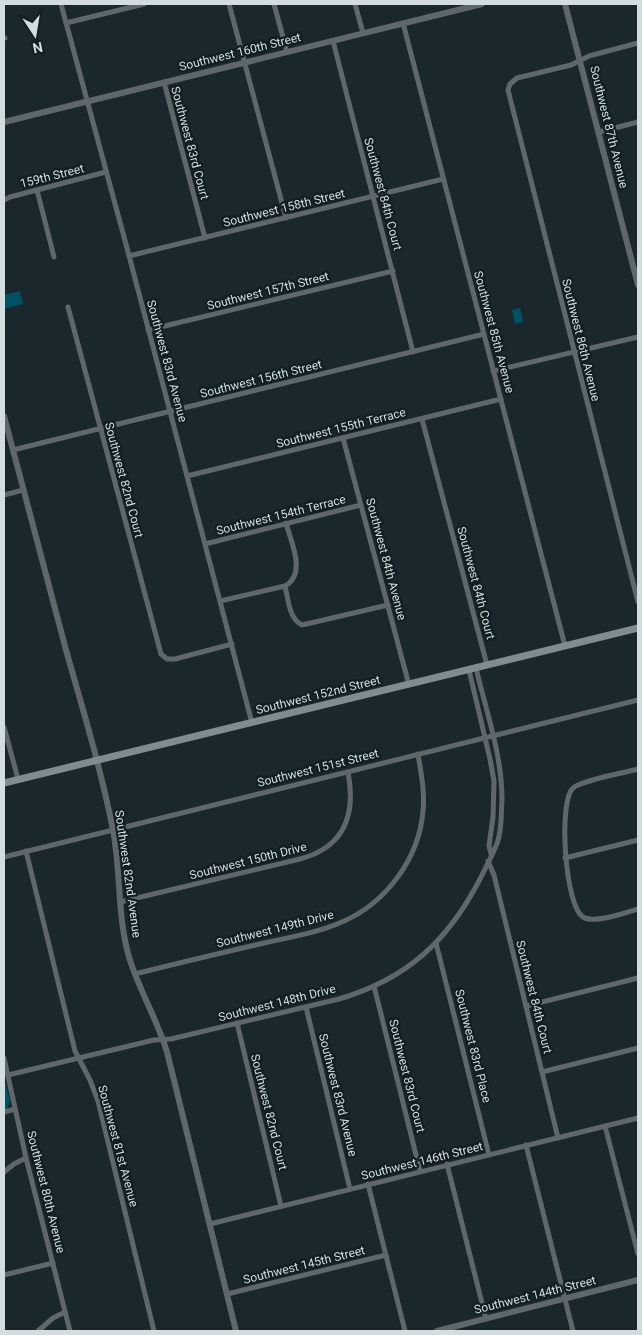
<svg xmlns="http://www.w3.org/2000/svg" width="642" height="1335" font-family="Roboto,sans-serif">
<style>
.park{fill:#015164}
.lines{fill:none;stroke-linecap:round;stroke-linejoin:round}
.minor{stroke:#60676a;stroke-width:5}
.tertiary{stroke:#60676a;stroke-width:6}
.secondary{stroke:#818c90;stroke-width:7}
.labels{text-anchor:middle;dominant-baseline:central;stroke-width:4.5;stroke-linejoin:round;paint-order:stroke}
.street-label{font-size:12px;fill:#d3dcdf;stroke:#111f23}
</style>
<rect width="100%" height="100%" fill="#1a282d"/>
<!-- park -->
<g class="park">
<path d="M20,291L23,304L4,309V295Z"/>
<path d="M520,308L523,322L515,324L512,310Z"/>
<path d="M4,1078L10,1100L7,1110H4Z"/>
</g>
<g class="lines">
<!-- minor -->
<g class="minor">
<path d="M61,4L127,248L252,723"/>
<path d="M229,4L286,218"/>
<path d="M274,4L287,52"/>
<path d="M355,4L363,33"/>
<path d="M66,23L144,4"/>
<path d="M403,23L565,646"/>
<path d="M4,38H5"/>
<path d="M333,41L413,352"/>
<path d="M638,43L589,56L571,65L517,78L510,84L508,90L638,602"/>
<path d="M164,82L205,238"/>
<path d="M599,132L638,122"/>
<path d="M37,190L54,257"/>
<path d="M4,200L10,197L106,172"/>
<path d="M129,256L443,179"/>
<path d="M68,307L161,654L167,659H175L232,644"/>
<path d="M148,330L393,271"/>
<path d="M493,371L638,337"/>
<path d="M422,419L487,665"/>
<path d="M343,438L409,685"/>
<path d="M13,450L484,334"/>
<path d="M187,476L501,399"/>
<path d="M4,495L23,490"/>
<path d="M205,544L361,505"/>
<path d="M285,586C288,598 289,619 302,625L388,605"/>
<path d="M220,601L285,586C307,574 291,542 286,523"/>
<path d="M469,670L490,759L494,781L493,817L489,846L491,854"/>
<path d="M4,727L18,779"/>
<path d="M638,769C624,773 582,780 573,788C558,802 565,906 583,917C594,924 625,913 638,909"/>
<path d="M26,851L75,1051L90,1080L98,1101L154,1331"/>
<path d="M4,857L638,700"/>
<path d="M565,858L638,840"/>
<path d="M488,861L494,875L558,1138"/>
<path d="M120,902L300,859C345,847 356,814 348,772"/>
<path d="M436,943L489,1155"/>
<path d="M135,974C178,963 221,953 264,943C290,937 317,933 342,922C386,903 419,859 423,811C425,792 421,773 418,754"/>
<path d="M374,986L420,1171"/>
<path d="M526,1006L638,978"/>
<path d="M306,1007L350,1189"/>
<path d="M237,1023L281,1206"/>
<path d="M4,1058L26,1158L70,1331"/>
<path d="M542,1072L638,1048"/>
<path d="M8,1075L154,1040L171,1039L339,999C407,979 448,941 480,879C485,869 491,858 495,848C502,835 501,814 502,799C502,755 486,711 476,668"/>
<path d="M4,1112L15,1109"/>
<path d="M605,1126L638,1254"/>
<path d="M526,1145L573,1331"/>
<path d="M447,1164L486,1319"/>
<path d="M4,1172L14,1164L26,1158"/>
<path d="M368,1184L405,1331"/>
<path d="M210,1224L638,1118"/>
<path d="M4,1275L53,1263"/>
<path d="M227,1294L386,1255"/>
<path d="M38,1331L53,1318L65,1312"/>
</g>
<!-- tertiary -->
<g class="tertiary">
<path d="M565,4L638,285"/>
<path d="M4,122L482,4"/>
<path d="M4,416C25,494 45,572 66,650C83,710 101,769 113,830C121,872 117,915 129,957C139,990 157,1019 167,1052L236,1331"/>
<path d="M437,1331L638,1280"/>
</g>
<!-- secondary -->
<path class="secondary" d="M4,783L638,628"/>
</g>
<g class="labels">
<!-- street labels -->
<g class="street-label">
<text transform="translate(240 52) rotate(-14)">Southwest 160th Street</text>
<text transform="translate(609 127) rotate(76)">Southwest 87th Avenue</text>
<text transform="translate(190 143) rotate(75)">Southwest 83rd Court</text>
<text transform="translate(52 176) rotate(-14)">159th Street</text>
<text transform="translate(383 194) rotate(75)">Southwest 84th Court</text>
<text transform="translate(284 208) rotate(-14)">Southwest 158th Street</text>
<text transform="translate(268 291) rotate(-14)">Southwest 157th Street</text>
<text transform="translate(494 332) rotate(75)">Southwest 85th Avenue</text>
<text transform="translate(581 340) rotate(76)">Southwest 86th Avenue</text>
<text transform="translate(167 361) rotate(75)">Southwest 83rd Avenue</text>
<text transform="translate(261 379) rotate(-14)">Southwest 156th Street</text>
<text transform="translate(341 428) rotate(-14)">Southwest 155th Terrace</text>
<text transform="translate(124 480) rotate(75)">Southwest 82nd Court</text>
<text transform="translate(281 515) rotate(-14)">Southwest 154th Terrace</text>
<text transform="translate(386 559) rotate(75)">Southwest 84th Avenue</text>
<text transform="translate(476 583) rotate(75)">Southwest 84th Court</text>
<text transform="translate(318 695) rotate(-14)">Southwest 152nd Street</text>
<text transform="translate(318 768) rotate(-14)">Southwest 151st Street</text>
<text transform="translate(248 861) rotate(-14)">Southwest 150th Drive</text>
<text transform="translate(128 874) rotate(82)">Southwest 82nd Avenue</text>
<text transform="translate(275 929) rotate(-14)">Southwest 149th Drive</text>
<text transform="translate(534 997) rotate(76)">Southwest 84th Court</text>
<text transform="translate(277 1003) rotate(-14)">Southwest 148th Drive</text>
<text transform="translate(473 1046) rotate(76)">Southwest 83rd Place</text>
<text transform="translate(407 1076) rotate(76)">Southwest 83rd Court</text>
<text transform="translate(338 1095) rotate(76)">Southwest 83rd Avenue</text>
<text transform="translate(269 1112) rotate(76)">Southwest 82nd Court</text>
<text transform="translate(118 1146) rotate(75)">Southwest 81st Avenue</text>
<text transform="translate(422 1161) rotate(-14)">Southwest 146th Street</text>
<text transform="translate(46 1192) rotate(76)">Southwest 80th Avenue</text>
<text transform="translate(304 1265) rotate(-14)">Southwest 145th Street</text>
<text transform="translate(535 1295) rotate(-14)">Southwest 144th Street</text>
</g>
</g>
<!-- border -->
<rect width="642" height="1335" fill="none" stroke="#d3dcdf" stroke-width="10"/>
<!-- north arrow -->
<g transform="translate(35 35) rotate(168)" stroke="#111f23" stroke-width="4" paint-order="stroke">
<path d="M0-4L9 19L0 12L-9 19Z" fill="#d3dcdf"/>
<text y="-8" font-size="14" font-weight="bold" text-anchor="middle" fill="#d3dcdf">N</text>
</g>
</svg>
